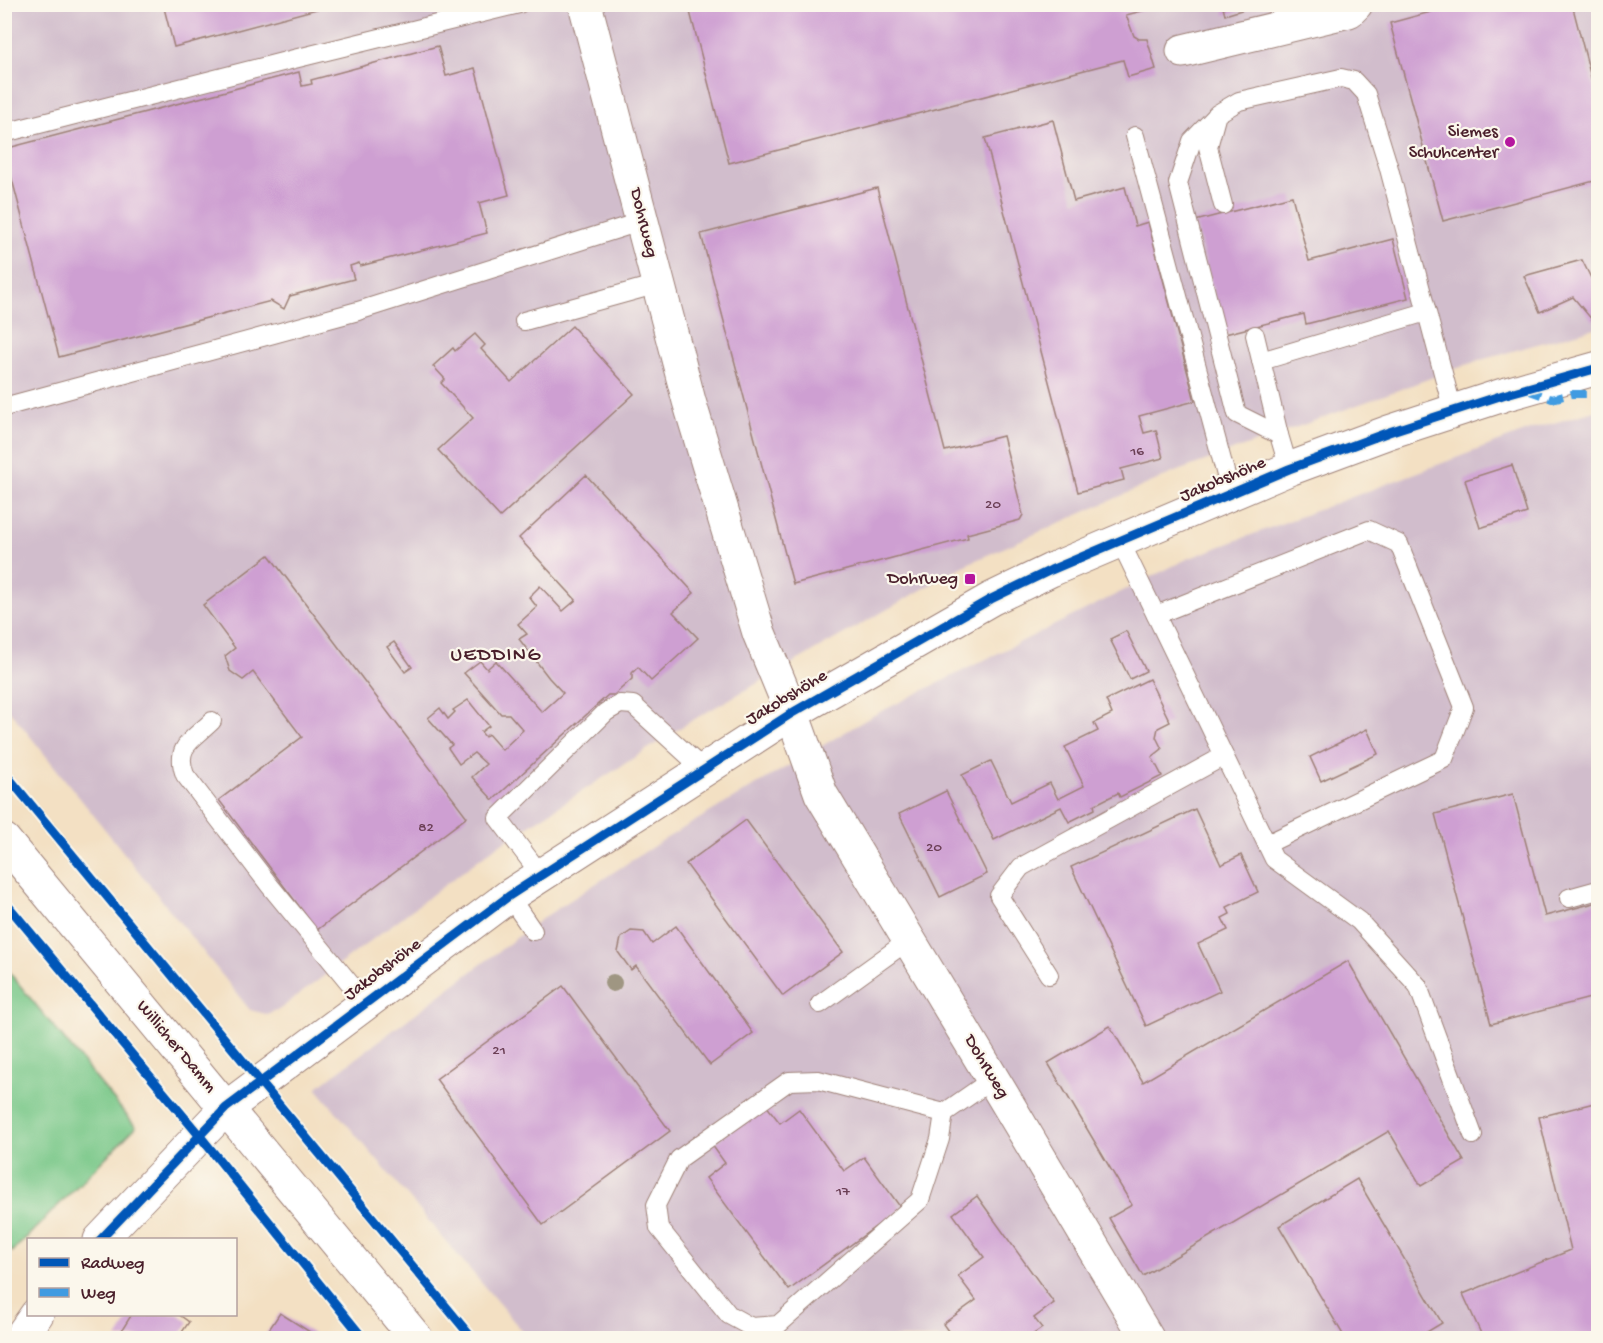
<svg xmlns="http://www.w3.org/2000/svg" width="1603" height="1343" font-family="'Gochi Hand',sans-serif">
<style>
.industrial{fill:#d1bdcc}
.green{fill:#78c788;stroke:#61735a;stroke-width:1.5}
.building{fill:#ce9fd2}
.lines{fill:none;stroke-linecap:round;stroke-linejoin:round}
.lane-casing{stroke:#9e8077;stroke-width:20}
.street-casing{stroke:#9e8077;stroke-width:35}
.secondary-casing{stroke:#9e8077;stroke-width:35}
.lane{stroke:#fff;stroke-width:18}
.street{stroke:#fff;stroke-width:33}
.secondary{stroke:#fff;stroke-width:33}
.quiet{stroke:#409be1;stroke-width:8;stroke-dasharray:15 8;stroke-linecap:butt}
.cycleway-casing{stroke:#fbf7ec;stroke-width:13}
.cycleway{stroke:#0057b8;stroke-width:9}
.tree{fill:#9f9682}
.poi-dot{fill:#b5179e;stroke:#fbf7ec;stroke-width:2}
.labels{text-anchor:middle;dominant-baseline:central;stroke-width:4.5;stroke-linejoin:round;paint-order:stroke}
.number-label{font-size:15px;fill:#6b3f55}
.poi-label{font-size:18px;fill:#4a1f2b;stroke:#fbf7ec;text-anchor:end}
.street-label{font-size:18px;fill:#4a1f2b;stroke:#fbf7ec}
.neighbourhood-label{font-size:20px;letter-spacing:1.5px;fill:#4a1f2b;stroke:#fbf7ec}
</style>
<rect width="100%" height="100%" fill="#fbf7ec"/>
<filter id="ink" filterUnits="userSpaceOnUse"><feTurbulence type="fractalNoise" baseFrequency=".0167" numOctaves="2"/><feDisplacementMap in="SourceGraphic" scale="12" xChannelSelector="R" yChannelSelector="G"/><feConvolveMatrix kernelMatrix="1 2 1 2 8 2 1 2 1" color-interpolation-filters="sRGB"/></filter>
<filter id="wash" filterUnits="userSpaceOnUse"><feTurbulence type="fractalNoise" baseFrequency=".008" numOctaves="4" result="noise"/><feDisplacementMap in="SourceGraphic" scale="24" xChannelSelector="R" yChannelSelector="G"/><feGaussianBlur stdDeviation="1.35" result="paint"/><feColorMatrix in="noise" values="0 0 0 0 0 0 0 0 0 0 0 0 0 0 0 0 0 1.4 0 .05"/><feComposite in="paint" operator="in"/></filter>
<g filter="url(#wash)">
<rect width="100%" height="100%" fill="#f3e0c3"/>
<!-- industrial -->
<g class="industrial">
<path d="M4,5H1598V327L1477,361L1175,472L967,564L691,721L494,848L280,1009L266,1014L250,1010L5,705Z"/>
<path d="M1598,410V1338H528L316,1088L543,918L660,842L874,715L1187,559L1533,429Z"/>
</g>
<!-- green -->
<path class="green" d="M4,966L136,1127L12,1252L4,1245Z"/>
<g id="blocks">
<!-- building -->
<g class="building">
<path d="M163,4H332V5L174,47Z"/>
<path d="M688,4H1166V5L1126,15L1134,36L1139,39H1147L1156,69L1128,77L1123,60L729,163Z"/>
<path d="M1222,4H1258V5L1225,15Z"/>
<path d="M1460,4H1572L1598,104V180L1443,221L1390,23Z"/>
<path d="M438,46L446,76L475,68L509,195L479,203L487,233L360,266L359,263L350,266L354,279L290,296L284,309L271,301L59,357L4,149L299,72L302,86L312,84L311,80Z"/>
<path d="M1053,120L1074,201L1125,187L1135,226L1148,222L1195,401L1139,416L1144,433L1156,430L1163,458L1121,469L1124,480L1078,492L985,138Z"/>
<path d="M877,188L945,451L1003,436L1023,515L1020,520L967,534L968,538L793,584L701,234Z"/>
<path d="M1292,196L1309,261L1393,239L1408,298L1306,324L1304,314L1225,334L1195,221Z"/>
<path d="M1582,260L1591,278L1598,273V316L1593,321L1573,297L1540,312L1524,276Z"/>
<path d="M572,326L634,394L500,517L438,450L473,418L441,383L445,379L433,366L453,348L455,351L475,334L485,345L481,349L511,382Z"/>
<path d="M1512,465L1527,513L1480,528L1465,480Z"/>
<path d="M586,475L694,593L673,612L698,638L651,681L638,667L632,673V679L614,695H608L493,800L472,777L486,764L474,753L459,764L448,748L452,745L428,718L440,708L448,719L455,712L453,710L468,700L489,726L481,732L485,737L488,734L502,750L523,730L509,714H501L464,673L480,661L487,669L496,661L542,712L563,693L549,678L519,639L527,634L518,624L537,607L529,597L540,586L563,611L576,600L519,538Z"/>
<path d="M269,555L467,817L317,930L219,800L302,737L253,672L243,680L230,671L225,656L235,648L203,605Z"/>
<path d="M1126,631L1146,671L1130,679L1110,639Z"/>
<path d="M394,642L412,667L405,672L387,647Z"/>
<path d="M1149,679L1170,722L1158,728L1156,737L1162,749L1152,757L1162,776L1120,797L1118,793L1094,805L1095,809L1069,822L1061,807L994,840L962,775L991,761L1011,802L1050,783L1058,799L1084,786L1065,747L1098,731L1094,723L1112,714L1106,700Z"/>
<path d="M1367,729L1378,754L1321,781L1310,757Z"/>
<path d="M946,791L987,874L940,897L899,814Z"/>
<path d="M1513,794L1545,916L1598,902V996L1491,1024L1435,814Z"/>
<path d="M1195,809L1221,865L1241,855L1258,892L1227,907L1230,914L1222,918L1228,930L1198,944L1220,991L1146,1026L1071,867Z"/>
<path d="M746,820L843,952L783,996L686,864Z"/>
<path d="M676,926L753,1033L710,1065L636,966L631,970L618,952L621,938L631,931L644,932L652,944Z"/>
<path d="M1348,961L1464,1161L1421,1186L1389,1131L1143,1276L1109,1218L1132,1205L1048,1063L1110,1026L1143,1082Z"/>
<path d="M563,986L670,1131L543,1225L436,1079Z"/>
<path d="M1598,1102V1338H1483L1463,1294L1571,1250L1539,1117Z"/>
<path d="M766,1105L780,1123L799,1109L844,1171L864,1157L901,1208L789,1290L706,1178L725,1163L712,1145Z"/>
<path d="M1357,1179L1442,1323L1417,1338H1345L1279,1226Z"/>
<path d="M977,1196L1054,1303L1034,1318L1042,1328L1028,1338H953L943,1324L976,1300L958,1276L984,1257L953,1214Z"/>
<path d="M280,1313L313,1334L310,1338H274L266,1334Z"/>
<path d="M132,1314H178L189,1322L178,1338H117Z"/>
</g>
</g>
</g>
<g filter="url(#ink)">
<use href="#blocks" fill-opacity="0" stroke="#9e8077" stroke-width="1.5"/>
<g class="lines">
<!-- lane casing -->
<g class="lane-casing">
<g id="lane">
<path d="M1216,116L1192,141L1178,183L1237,414L1279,435L1289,469"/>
<path d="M4,133L294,59L519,4"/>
<path d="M1135,136L1231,494"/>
<path d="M1223,205L1208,147L1217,114L1239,101L1341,78L1354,81L1366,94L1388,165L1453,411"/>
<path d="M524,321L658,284"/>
<path d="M1255,335L1279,435"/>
<path d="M1261,361L1426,312"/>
<path d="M4,407L358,311L643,221"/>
<path d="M1120,541L1274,859L1359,921L1418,986L1473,1135"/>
<path d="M1156,615L1369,530L1399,544L1464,707L1444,759L1267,844"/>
<path d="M212,721C193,740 174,746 185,775L270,886L366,1003"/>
<path d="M541,875L498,818L606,712L620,704L633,705L704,770"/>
<path d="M509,896L533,931"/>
<path d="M1569,898L1598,890"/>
<path d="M1049,975L999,896L1021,867L1224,756"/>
<path d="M820,1004L909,940"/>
<path d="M944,1113L818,1080L789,1081L679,1159L656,1205L659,1228L729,1315L751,1327L778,1325L920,1200L940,1139L944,1113L993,1079"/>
</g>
</g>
<!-- street casing -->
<g class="street-casing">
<g id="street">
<path d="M585,4L689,401L759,633L792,713L821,794L1003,1096L1147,1338"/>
<path d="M1183,51L1349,11L1356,4"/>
</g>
</g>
<!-- secondary casing -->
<g class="secondary-casing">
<g id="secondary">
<path d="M4,840L416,1338"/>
<path d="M100,1240L226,1108L509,896L792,713L991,599L1051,570L1289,469L1389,432L1503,395L1598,368"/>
<path d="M20,1338L37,1314"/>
</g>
</g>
<!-- lane -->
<use href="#lane" class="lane"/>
<!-- street -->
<use href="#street" class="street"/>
<!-- secondary -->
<use href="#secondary" class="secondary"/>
<!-- quiet -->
<path class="quiet" d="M1527,390L1552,399L1572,394H1598"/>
<!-- cycleway casing -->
<g class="cycleway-casing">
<g id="cycleway">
<path d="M4,772L472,1338"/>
<path d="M4,901L199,1135L363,1338"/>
<path d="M100,1240L226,1108L509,896L792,713L991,599L1051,570L1289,469L1389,432L1503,395L1598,368"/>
</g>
</g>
<!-- cycleway -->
<use href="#cycleway" class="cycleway"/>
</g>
<!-- trees -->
<circle class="tree" cx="613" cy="983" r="9"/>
</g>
<!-- markers -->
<g class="poi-dot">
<circle cx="1510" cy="142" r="6"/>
<rect x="964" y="573" width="12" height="12" rx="3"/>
</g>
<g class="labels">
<!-- number labels -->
<g class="number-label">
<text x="1137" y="452">16</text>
<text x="993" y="505">20</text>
<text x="426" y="828">82</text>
<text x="934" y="848">20</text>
<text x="499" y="1051">21</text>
<text x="843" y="1192">17</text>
</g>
<!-- poi labels -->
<g class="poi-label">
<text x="1498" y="132">Siemes<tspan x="1498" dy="21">Schuhcenter</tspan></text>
<text x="958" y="579">Dohrweg</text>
</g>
<!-- street labels -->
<g class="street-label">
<text transform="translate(643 223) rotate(76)">Dohrweg</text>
<text transform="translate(1223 480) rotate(-23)">Jakobshöhe</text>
<text transform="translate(787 698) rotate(-31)">Jakobshöhe</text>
<text transform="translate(383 970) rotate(-37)">Jakobshöhe</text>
<text transform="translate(176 1047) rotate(50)">Willicher Damm</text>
<text transform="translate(986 1067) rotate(59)">Dohrweg</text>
</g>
<!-- neighbourhood labels -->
<g class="neighbourhood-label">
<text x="496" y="656">UEDDING</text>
</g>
</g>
<!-- margin -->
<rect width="1603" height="1343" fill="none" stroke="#fbf7ec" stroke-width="24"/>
<!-- legend -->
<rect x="27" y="1238" width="210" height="78" fill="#fbf7ec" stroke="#b4a19f" stroke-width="1.5"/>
<rect x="39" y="1258" width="30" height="9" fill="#0057b8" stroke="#b4a19f" stroke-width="1.5"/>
<text x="81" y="1268" font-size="18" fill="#4a1f2b">Radweg</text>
<rect x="39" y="1288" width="30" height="9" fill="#409be1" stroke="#b4a19f" stroke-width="1.5"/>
<text x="81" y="1298" font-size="18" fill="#4a1f2b">Weg</text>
</svg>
